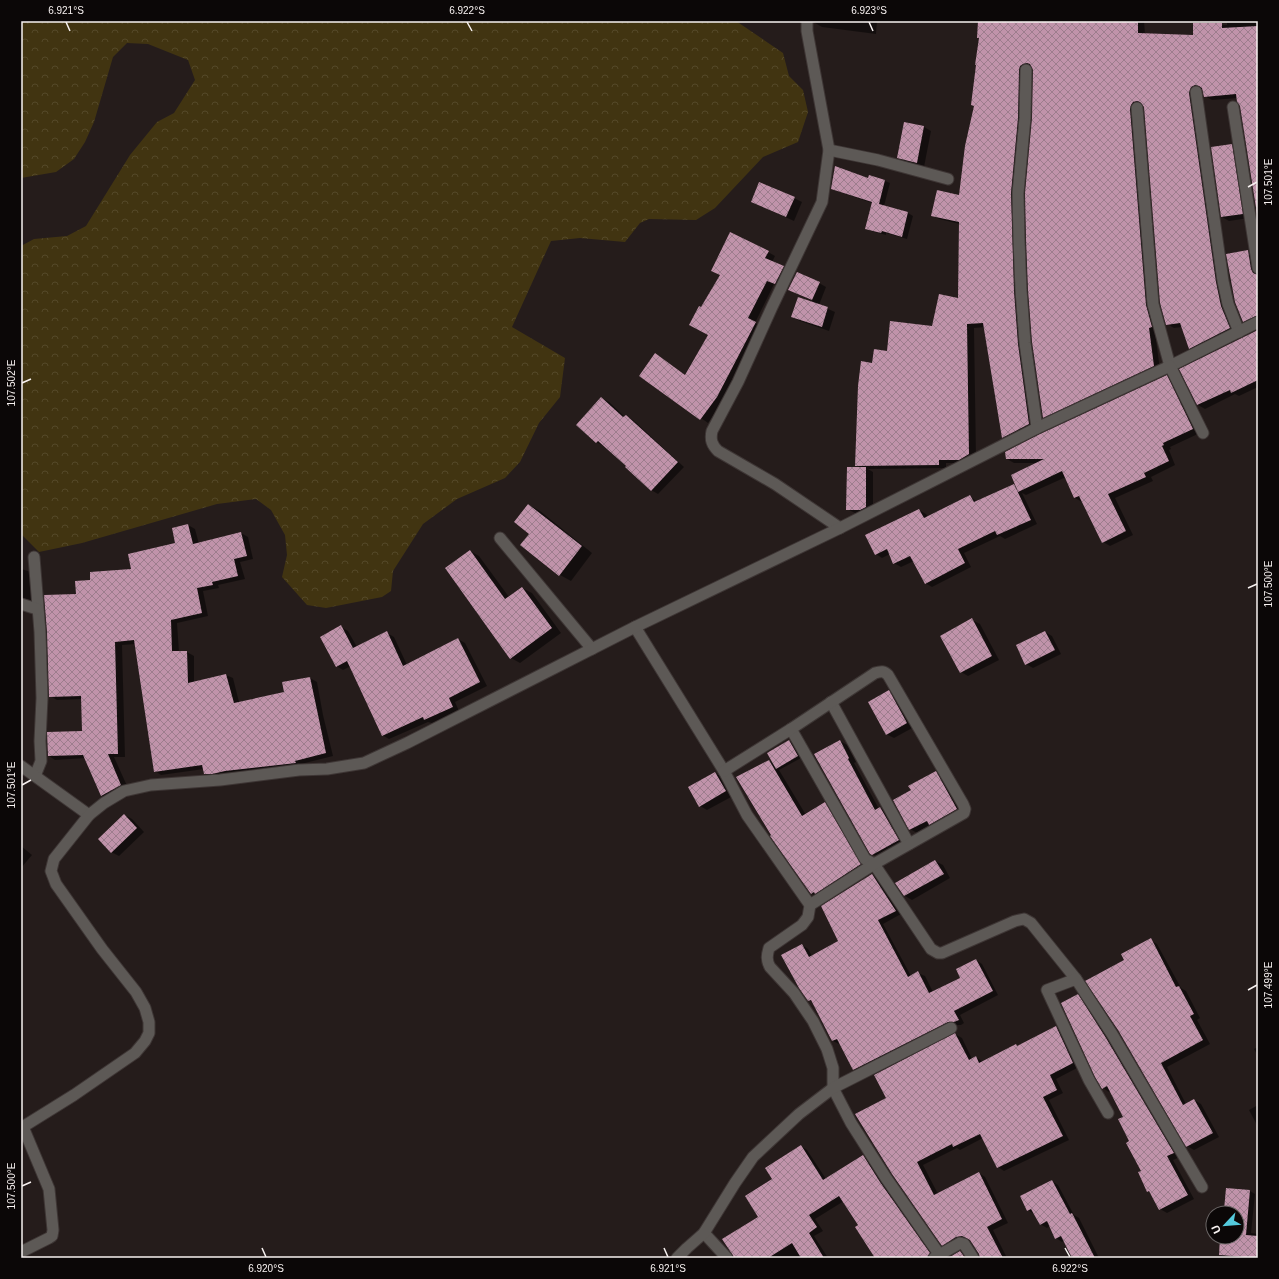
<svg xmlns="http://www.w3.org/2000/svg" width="1279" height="1279" font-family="Helvetica,sans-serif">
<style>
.forest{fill:url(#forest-crowns)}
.shadow{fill:#0007}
.building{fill:url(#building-cross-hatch)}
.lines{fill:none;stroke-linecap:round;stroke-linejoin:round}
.minor-casing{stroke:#3e3635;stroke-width:13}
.minor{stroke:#5d5956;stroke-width:11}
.ticks{fill:none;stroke:#f8f2f1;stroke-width:1.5}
.neatline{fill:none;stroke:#f8f2f1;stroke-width:1.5}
.ticks-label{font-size:10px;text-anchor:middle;fill:#f8f2f1}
</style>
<defs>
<pattern id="forest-crowns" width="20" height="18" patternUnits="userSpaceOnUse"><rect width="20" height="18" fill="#413411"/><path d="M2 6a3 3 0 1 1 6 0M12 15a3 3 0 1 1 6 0" fill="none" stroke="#544828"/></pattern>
<pattern id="building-cross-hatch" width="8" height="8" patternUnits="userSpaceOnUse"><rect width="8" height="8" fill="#c093aa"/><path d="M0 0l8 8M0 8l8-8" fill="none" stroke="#9d7d8d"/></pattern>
</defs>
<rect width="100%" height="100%" fill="#251c1b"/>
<!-- forest -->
<path class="forest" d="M21,21H736L783,53L789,76L803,90L808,112L798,142L763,157L715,208L696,220L649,219L640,223L625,242L580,238L551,241L512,327L565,358L560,397L539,423L520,462L505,478L457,499L423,524L393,571L391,591L382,597L326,608L307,605L282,577L287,555L285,535L271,510L256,499L217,504L82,543L39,552L21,534V246L34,239L67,236L86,226L130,155L157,122L174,113L195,80L188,60L148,44L127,43L113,57L94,122L85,142L74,159L56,172L21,178Z"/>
<!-- shadow -->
<g class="shadow">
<path d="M815,21H877L876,34L822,27L815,23Z"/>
<path d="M980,21H1144L1145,34L1194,36V24L1227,25V21H1258V216L1241,105L1238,98L1212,100L1205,96L1203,88L1196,93L1236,332L1197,352L1190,348L1182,327L1174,328L1167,324L1145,107L1143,105L1141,106L1155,332L1160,370L1050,421L1044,417L1033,118V67L1029,68L1018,198L1036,428L1010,441L1003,437L985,327L974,328L976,458L967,463H946V468L868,469L873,472V511L868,513H855L847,509L861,468L856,465L873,364L888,352L933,327L959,299L960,224L939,219L932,215L960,197L975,106L980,38Z"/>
<path d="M924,127L931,131L924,167L905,162L898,157Z"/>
<path d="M1231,145L1239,149L1249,218L1229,221L1222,217Z"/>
<path d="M870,177L885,181L890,183L884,206L908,213L913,216L907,239L886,233V235L871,231L866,228L872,203L837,191L832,188L869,179Z"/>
<path d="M794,198L802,202L794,221L752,202Z"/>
<path d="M1248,251L1255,255L1258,271V322L1250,325L1243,321Z"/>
<path d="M768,252L775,256L772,262L790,271L782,288L774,284L755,323L763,327L723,401L708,423L640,375L686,376L709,335L701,308Z"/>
<path d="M819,283L826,287L819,305L835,312L829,331L800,321L792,317L813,301L789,290Z"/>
<path d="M1258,331V387L1239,396L1235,394L1205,409L1198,405L1181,370Z"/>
<path d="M1167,376L1174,380L1200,433L1170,447L1171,449L1169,450L1175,465L1151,477L1153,481L1115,498L1133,535L1110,546L1103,542L1082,502L1075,498L1066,477L1026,495L1022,493L1037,524L1005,539L1000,536L964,553L971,567L932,587L925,583L914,561L901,567L894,563L890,554L882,558L876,554L919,510L926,514L928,517L970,496L977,502L1014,485L1017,487L1039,463H1014L1007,459Z"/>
<path d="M601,398L609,402L625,417L626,416L633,420L684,467L658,494L651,490L628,466L604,445V446L596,442Z"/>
<path d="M529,505L540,511L592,553L571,581L560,575L522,544L530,534Z"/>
<path d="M188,525L195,529L199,544L241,533L248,537L253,559L240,562L245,579L218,585L219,588L203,591L208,616L177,623L179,652H187L194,656V683L226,675L233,678L239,702L285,693L283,683L310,678L317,682L323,715L333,756L301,764L211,777L205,774L204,769L161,775L155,771L136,644L122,645L125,757H114L128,788L109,800L102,796L86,758L55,760L49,756L83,732L82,699L57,700L50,696L77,595L91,581L132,569L176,544Z"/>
<path d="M470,551L479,556L509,597L522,588L532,593L561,633L520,663L511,658Z"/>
<path d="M21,569L28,571L35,575L36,583L32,601H21Z"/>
<path d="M972,620L980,624L999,660L968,676L961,672Z"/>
<path d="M341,627L348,631L357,647L387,633L394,637L407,665L458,639L465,643L487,686L455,702L459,711L432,723L428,722L389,739L382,735L351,666L343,670L336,666Z"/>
<path d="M1045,632L1052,636L1061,654L1033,668L1026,664Z"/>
<path d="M889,692L896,696L914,727L894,738L886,734Z"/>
<path d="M789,741L792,743L801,758L779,770L806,815L825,804L832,808L867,868L818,897L811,893L769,761L775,765Z"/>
<path d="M840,741L847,745L856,762L854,763L879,809L880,808L888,812L905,844L880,858L871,853Z"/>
<path d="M936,772L943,776L963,813L932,825L917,833L910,829L912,791Z"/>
<path d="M715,773L722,777L733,796L707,810L700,806Z"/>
<path d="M125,815L132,819L144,832L119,856L111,852Z"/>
<path d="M21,846L32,855L21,868Z"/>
<path d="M935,861L943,865L950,878L912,900L905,896L896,883Z"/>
<path d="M872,875L878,878L901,914L883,924L911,976L918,973L925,976L933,992L962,978L976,960L982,964L998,995L960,1015L964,1023L961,1025H955L860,1073L853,1069L841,1044H839L833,1041L814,1003L809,1000L802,945L808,949L812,956L840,942Z"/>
<path d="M1150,940L1157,944L1181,988L1186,991L1200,1018L1197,1020L1210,1044L1167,1067L1186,1104L1194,1100L1201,1104L1219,1137L1194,1150L1187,1146L1126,961Z"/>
<path d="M1078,995L1084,999L1113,1042L1180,1157L1173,1160L1194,1199L1167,1213L1160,1209L1152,1193L1148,1191L1131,1142L1124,1117L1111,1091L1109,1092L1103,1088Z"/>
<path d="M1056,1027L1062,1031L1079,1067L1056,1079L1063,1093L1049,1100L1069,1140L1004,1171L998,1167L983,1138L960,1150L957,1148L923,1165L938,1194L979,1173L985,1177L1008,1223L993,1230L1007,1258H981L980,1254L971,1240H964L949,1249L942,1245L888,1099L955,1034L962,1038L972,1059L976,1057L983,1062L1016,1045L1018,1046Z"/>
<path d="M1258,1047V1056L1254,1049Z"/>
<path d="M1258,1105V1127L1249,1110Z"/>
<path d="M801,1146L807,1150L826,1179L863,1156L869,1160L935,1258H876L859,1225L844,1201L815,1219L823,1231L814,1236L828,1258H735L759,1217L773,1179Z"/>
<path d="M1052,1181L1058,1185L1074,1215L1079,1218L1099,1258H1073L1064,1241L1062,1242L1056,1238L1050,1226L1047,1228L1040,1224L1034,1214L1028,1210Z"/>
<path d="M1250,1191L1255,1194L1251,1233L1258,1234V1258H1225L1220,1255L1221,1237H1237V1213H1223Z"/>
</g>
<!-- building -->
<g class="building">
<path d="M978,21H1138V33L1193,35V23H1222V28L1258,26V214H1257L1240,106L1237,102L1236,94L1204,97L1202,88L1199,86L1195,85L1191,87L1189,93L1216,282L1221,306L1230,328L1189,349L1180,323L1166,325L1160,303L1144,107L1140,102L1137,101L1133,102L1131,105L1130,109L1146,305L1152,327L1149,328L1154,366L1043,418L1032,342L1028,290L1026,239L1025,193L1032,118L1033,70L1030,64L1027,63L1023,64L1020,66L1019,70L1018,118L1011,193L1014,291L1018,344L1029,424L1002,438L983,323L967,324L969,454L959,460H939V465L855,466L858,386L861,361L872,363L874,349L887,351L890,321L932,326L939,294L958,298L959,222L931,216L937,190L959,195L965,146L974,106L971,105L976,65H975L979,38H977Z"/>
<path d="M904,122L924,126L917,163L897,158Z"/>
<path d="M1232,144L1243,214L1221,217L1211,147Z"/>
<path d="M835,166L868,178L869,175L885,180L879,204L908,212L902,237L882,231L881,233L865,229L872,202L831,189Z"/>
<path d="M759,182L795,197L786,217L751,202Z"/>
<path d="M730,232L769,251L765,258L784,266L775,284L767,281L748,318L756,322L717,397L700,420L639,376L655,353L685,375L708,335L689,325L699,306L701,307L720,275L711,271Z"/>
<path d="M1248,250L1251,269L1253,273L1258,275V315L1243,322L1235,302L1226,254Z"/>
<path d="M797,272L820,282L812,300L788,290Z"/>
<path d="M798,297L828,307L822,327L791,317Z"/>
<path d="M1258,330V380L1231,393L1230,390L1197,405L1179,369Z"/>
<path d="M1167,375L1193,429L1163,443L1164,445L1162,446L1169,461L1144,473L1146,477L1108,494L1126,531L1102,543L1079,496L1074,498L1062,471L1018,492L1011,475L1044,459H1006L1005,452L1040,434Z"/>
<path d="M601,397L623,417L626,415L678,462L651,491L625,467L626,466L598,441L596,443L576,425Z"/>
<path d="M847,467H866V507L860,510H846Z"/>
<path d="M1014,484L1031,520L997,535L995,531L958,549L965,563L925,584L910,556L893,564L887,549L875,555L865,535L919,509L924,518L970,495L974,502Z"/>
<path d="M528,504L582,546L559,576L520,545L529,534L514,522Z"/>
<path d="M188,524L193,544L241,532L247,556L234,559L238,576L212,582L213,585L197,588L202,613L171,620L172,651H187L188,683L226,674L234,703L284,692L282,682L310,677L317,710L326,753L295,761L296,763L225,771L212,774H204L202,765L154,772L134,640L115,642L118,754H108L121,785L101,796L83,755L48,756L47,732L82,731L81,696L49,697L47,632L44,595L76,594L75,581L90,580V572L131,569L128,554L175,543L172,528Z"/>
<path d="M470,550L505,599L522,587L552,628L510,659L445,568Z"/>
<path d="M972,618L992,656L960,673L940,636Z"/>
<path d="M341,625L353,648L387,631L403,666L458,638L480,682L449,698L453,707L424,720L423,717L382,736L347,661L336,667L320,637Z"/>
<path d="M1045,631L1055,650L1025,665L1016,645Z"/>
<path d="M889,690L907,723L886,735L868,702Z"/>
<path d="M789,740L798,756L776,769L767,753Z"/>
<path d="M840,740L849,758L848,759L875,810L880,807L899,840L872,855L870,854L814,754Z"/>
<path d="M769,760L802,816L825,802L861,864L815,894L814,892L811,894L770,836L771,835L736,777Z"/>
<path d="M936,771L957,809L929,825L927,821L909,830L893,800L911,790L908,786Z"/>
<path d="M715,772L726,791L699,807L688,787Z"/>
<path d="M124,814L137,828L111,853L98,839Z"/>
<path d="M935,860L944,874L904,896L895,883Z"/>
<path d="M872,874L896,911L878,920L908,977L918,971L929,993L960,978L956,969L976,959L993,991L954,1011L959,1020L954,1022H948L853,1070L837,1039L832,1041L811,1000L808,1001L799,988L781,955L802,944L809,957L838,941L821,906Z"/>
<path d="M1151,938L1176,987L1179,986L1194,1014L1190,1016L1203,1040L1161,1063L1183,1105L1194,1099L1213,1133L1186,1147L1118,1030L1085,981L1124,960L1121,954Z"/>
<path d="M1078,994L1106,1038L1174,1153L1167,1156L1188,1195L1159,1210L1149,1191L1147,1192L1138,1172L1141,1171L1126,1143L1129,1141L1118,1119L1123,1117L1107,1086L1102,1089L1095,1077L1061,1003Z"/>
<path d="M1056,1026L1073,1063L1050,1075L1057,1090L1043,1097L1063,1136L997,1168L980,1134L953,1147L952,1144L917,1162L934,1195L979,1172L1002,1219L987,1227L1003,1258H980L979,1254L970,1240L962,1236L956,1237L942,1246L892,1174L855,1114L886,1098L874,1075L955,1033L969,1060L976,1056L979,1063L1016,1044L1017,1046Z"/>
<path d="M801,1145L823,1180L863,1155L880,1182L930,1253L927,1258H875L855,1227L858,1225L839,1196L809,1215L817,1227L809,1233L824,1258H801L792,1243L768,1258H734L732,1254L722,1239L758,1217L745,1196L772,1179L765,1168Z"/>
<path d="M1052,1180L1070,1214L1072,1213L1095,1258H1072L1061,1236L1055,1239L1047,1221L1040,1225L1031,1209L1027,1211L1020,1196Z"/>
<path d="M1226,1188L1250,1190L1246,1235L1258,1236V1258L1219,1255L1220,1237H1237V1213H1222L1223,1210H1224Z"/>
<path d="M960,1251L965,1258H948Z"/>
</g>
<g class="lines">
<!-- minor casing -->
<g class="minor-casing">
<g id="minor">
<path d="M807,21V31L829,150L822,202L772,307L738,382L712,431C710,440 712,445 718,451L775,484L840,528"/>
<path d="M1026,70L1025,118L1018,193L1019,239L1021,290L1025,343L1037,428"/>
<path d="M1196,92L1223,281L1228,304L1239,332"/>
<path d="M1233,107L1258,268"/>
<path d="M1137,108L1153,304L1170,366L1258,322"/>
<path d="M829,150L878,160L948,179"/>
<path d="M500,538L592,649"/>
<path d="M34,557L40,632L42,698L40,741L41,761L35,776"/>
<path d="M21,604L37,609"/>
<path d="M635,627L724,771L747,815L810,905L808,917L802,925L769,948C767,955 766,960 770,967L794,993L813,1021L827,1049L833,1068V1088L851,1123L886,1178L939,1254"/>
<path d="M831,702L909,844"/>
<path d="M791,729L865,859L874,864L931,949L938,953H942L1015,921L1024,919L1031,923L1076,979"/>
<path d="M21,766L89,815"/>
<path d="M724,771L791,729L875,673C881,671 884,671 888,675L963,804L965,809L964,813L874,864L810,905"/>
<path d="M1108,1113L1089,1080L1047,990L1076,979L1112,1034L1202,1187"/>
<path d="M21,1128L74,1095L135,1053L145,1041L149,1033V1022L145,1008L136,992L102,949L56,884L51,871L54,859L89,815L104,803L124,791L151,785L220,780L299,770L327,769L364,763L407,743L635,627L840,528L1037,428L1170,366L1203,433"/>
<path d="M704,1233L727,1258"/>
<path d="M21,1252L49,1238L52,1236L53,1230L49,1189L23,1127"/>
<path d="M677,1258L687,1248L704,1233L735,1183L753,1157L799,1114L833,1088L951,1028"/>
<path d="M934,1258L960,1243L964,1244L973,1258"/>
</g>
</g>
<!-- minor -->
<use href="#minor" class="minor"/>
</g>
<!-- ticks -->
<path class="ticks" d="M66,22L70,31M467,22L472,31M869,22L873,31M1248,187L1257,182M22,383L31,379M1248,588L1257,584M22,785L31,780M1248,990L1257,985M22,1186L31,1182M262,1248L266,1257M664,1248L668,1257M1065,1248L1070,1257"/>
<!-- border -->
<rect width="1279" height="1279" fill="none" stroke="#0b0707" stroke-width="44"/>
<!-- north arrow -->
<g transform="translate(1225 1225) rotate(244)"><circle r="19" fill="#0b0707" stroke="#6a6565"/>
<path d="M0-3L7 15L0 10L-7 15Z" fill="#54cadd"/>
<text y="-6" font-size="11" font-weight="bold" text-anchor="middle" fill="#f8f2f1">U</text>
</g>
<rect x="22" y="22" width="1235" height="1235" class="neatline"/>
<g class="ticks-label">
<text x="66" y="14">6.921°S</text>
<text x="467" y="14">6.922°S</text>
<text x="869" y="14">6.923°S</text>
<text transform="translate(1268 182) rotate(-90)" y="4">107.501°E</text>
<text transform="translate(11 383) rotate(-90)" y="4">107.502°E</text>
<text transform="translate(1268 584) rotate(-90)" y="4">107.500°E</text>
<text transform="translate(11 785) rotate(-90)" y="4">107.501°E</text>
<text transform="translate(1268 985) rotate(-90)" y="4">107.499°E</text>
<text transform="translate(11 1186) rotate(-90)" y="4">107.500°E</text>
<text x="266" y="1272">6.920°S</text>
<text x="668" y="1272">6.921°S</text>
<text x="1070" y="1272">6.922°S</text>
</g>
</svg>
